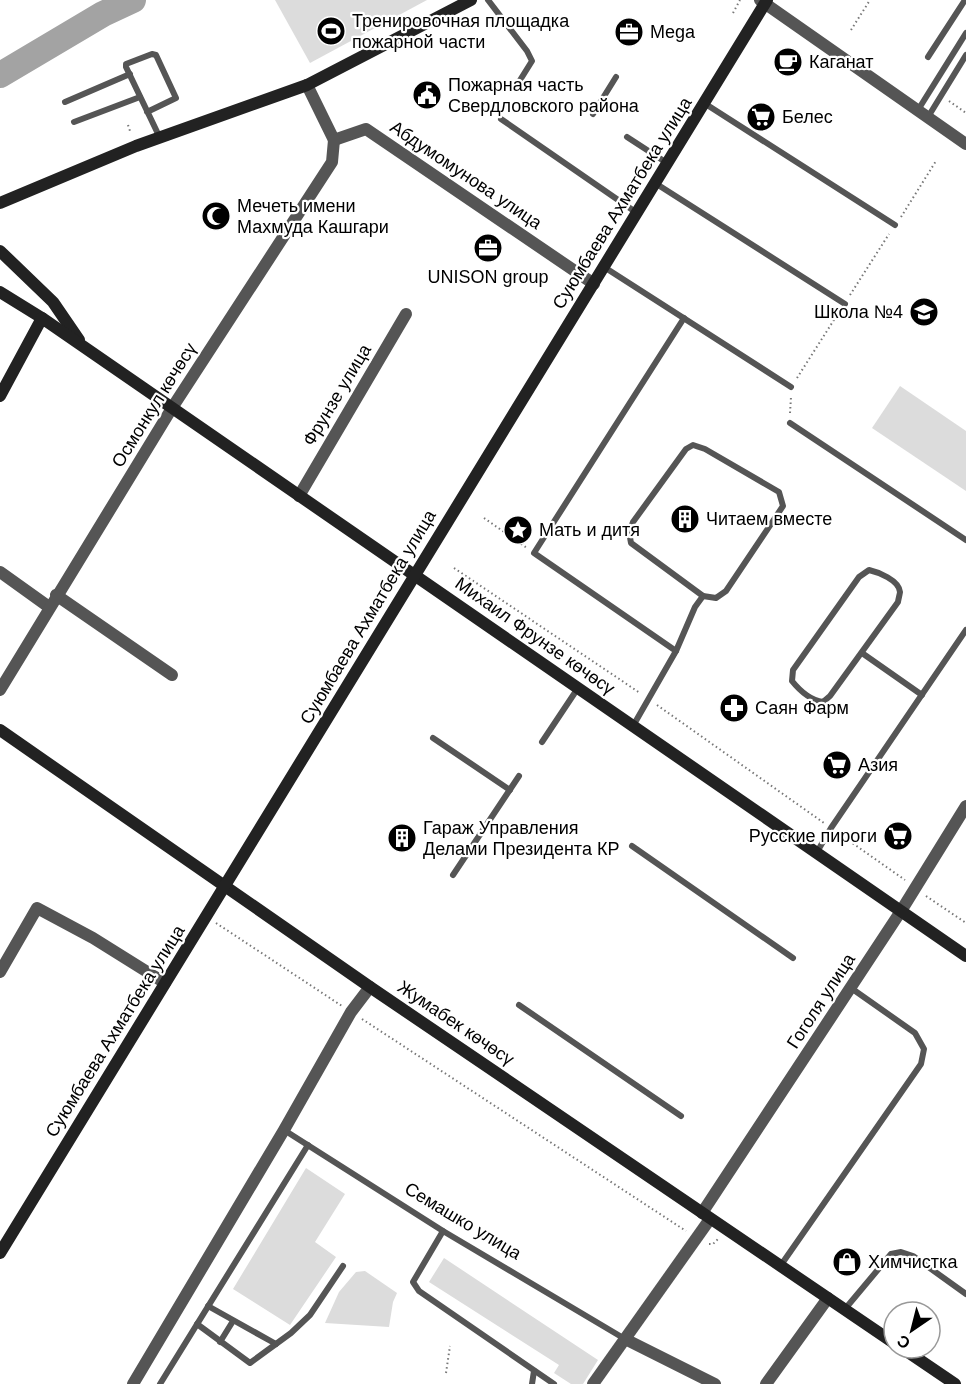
<svg xmlns="http://www.w3.org/2000/svg" width="966" height="1384" font-family="Helvetica,sans-serif">
<style>
.green{fill:#dcdcdc}
.lines{fill:none;stroke-linecap:round;stroke-linejoin:round}
.river{stroke:#a3a3a3;stroke-width:26}
.path{stroke:#777;stroke-width:2;stroke-dasharray:1.5 3;stroke-linecap:butt}
.lane{stroke:#555;stroke-width:6}
.street{stroke:#555;stroke-width:12}
.secondary{stroke:#222;stroke-width:12}
.labels{text-anchor:middle;dominant-baseline:central;stroke-width:4.5;stroke-linejoin:round;paint-order:stroke}
.poi-label{font-size:18px;fill:#000;stroke:#fff;text-anchor:start}
.street-label{font-size:18px;fill:#000;stroke:#fff}
</style>
<rect width="100%" height="100%" fill="#fff"/>
<!-- green -->
<g class="green">
<path d="M275,0H427L310,63Z"/>
<path d="M900,386L966,431V491L872,428Z"/>
<path d="M306,1168L345,1194L315,1242L336,1257L290,1325L233,1289Z"/>
<path d="M444,1258L598,1360L583,1384H571L554,1373L559,1365L429,1282Z"/>
<path d="M365,1271L397,1293L393,1302L389,1327L325,1323L339,1292L356,1272Z"/>
</g>
<g class="lines">
<!-- river -->
<path class="river" d="M0,75L103,14L133,0"/>
<!-- path -->
<g class="path">
<path d="M733,13L740,0"/>
<path d="M851,30L870,0"/>
<path d="M949,101L966,113"/>
<path d="M128,125L130,131"/>
<path d="M901,217L936,161"/>
<path d="M850,295L889,234"/>
<path d="M797,378L839,312"/>
<path d="M790,413L791,397"/>
<path d="M484,518L527,548"/>
<path d="M454,568L640,693"/>
<path d="M657,705L824,823"/>
<path d="M838,833L905,880"/>
<path d="M926,896L966,923"/>
<path d="M216,923L342,1006"/>
<path d="M362,1019L686,1231"/>
<path d="M709,1244H713L718,1239"/>
<path d="M446,1373L450,1346"/>
</g>
<!-- lane -->
<g class="lane">
<path d="M488,0L527,51L532,61L517,85"/>
<path d="M928,57L965,0"/>
<path d="M65,102L130,74"/>
<path d="M704,103L895,225"/>
<path d="M918,110L966,33"/>
<path d="M147,112L176,98L156,55L152,54L126,64V67L160,138"/>
<path d="M593,114L616,77"/>
<path d="M928,117L966,55"/>
<path d="M501,119L637,213"/>
<path d="M74,122L140,97"/>
<path d="M627,137L667,163"/>
<path d="M655,183L845,304"/>
<path d="M604,267L791,387"/>
<path d="M790,423L966,540"/>
<path d="M693,445L705,449L779,492L783,506L726,591L716,598L703,596L631,543L629,532L633,522L686,449Z"/>
<path d="M869,570C878,572 899,580 900,592C900,593 898,601 898,602L830,696L823,702C810,700 800,691 792,681L793,670L859,577Z"/>
<path d="M676,651L534,553L684,318"/>
<path d="M862,653L922,695"/>
<path d="M633,726L676,651L695,607L703,596"/>
<path d="M433,738L510,790"/>
<path d="M542,742L578,688"/>
<path d="M632,846L793,958"/>
<path d="M817,852L831,828L966,630"/>
<path d="M453,875L519,776"/>
<path d="M519,1005L681,1116"/>
<path d="M284,1130L443,1231L625,1339"/>
<path d="M443,1231L413,1282L419,1291L554,1384"/>
<path d="M781,1265L921,1064L924,1049L915,1033L851,988"/>
<path d="M208,1306L276,1344"/>
<path d="M845,1309L891,1254L901,1252L913,1256L966,1294"/>
<path d="M197,1324L250,1363L291,1333L310,1315L343,1266"/>
<path d="M220,1342L233,1321"/>
<path d="M160,1384L308,1145"/>
<path d="M532,1384L534,1371"/>
</g>
<!-- street -->
<g class="street">
<path d="M760,0L966,144"/>
<path d="M307,85L334,140L366,129L594,284"/>
<path d="M299,496L406,314"/>
<path d="M0,572L49,607"/>
<path d="M56,595L172,675"/>
<path d="M0,690L172,408L332,162L334,140"/>
<path d="M0,972L37,908L93,938L165,983"/>
<path d="M702,1213L901,911L966,806"/>
<path d="M625,1339L715,1384"/>
<path d="M133,1384L284,1130L351,1012L370,987"/>
<path d="M593,1384L710,1219"/>
<path d="M766,1384L828,1298"/>
</g>
<!-- secondary -->
<g class="secondary">
<path d="M0,203L136,146L307,85L471,0"/>
<path d="M0,251L53,302L79,340"/>
<path d="M0,292L42,318"/>
<path d="M0,396L42,318L966,956"/>
<path d="M0,730L370,987L894,1343"/>
<path d="M0,1253L767,0"/>
<path d="M902,1348L955,1384"/>
</g>
</g>
<!-- icons -->
<defs>
<g id="stadium-disc" transform="scale(1.5)"><circle r="9.5" fill="#000" stroke="#fff"/><path d="M0-5a6.5 5 0 1 0 0 10a6.5 5 0 1 0 0-10ZM-3.5-1.8h7v3.6h-7Z" fill="#fff"/></g>
<g id="office-disc" transform="scale(1.5)"><circle r="9.5" fill="#000" stroke="#fff"/><path d="M-6-3h4V-5.5h4V-3h4V5H-6ZM-1-4.5V-3h2v-1.5ZM-6 0V1H6V0Z" fill="#fff"/></g>
<g id="cafe-disc" transform="scale(1.5)"><circle r="9.5" fill="#000" stroke="#fff"/><path d="M-5.5-4.5H6V0H3Q3 3.5 0 3.5H-2.5Q-5.5 3.5-5.5 0ZM3-3.2v2h1.7v-2ZM-6 4.5H4V6H-6Z" fill="#fff"/></g>
<g id="civic-disc" transform="scale(1.5)"><circle r="9.5" fill="#000" stroke="#fff"/><path d="M-.6-6.5H3V-4.5H.6V-3L4-1V1h2V6H-6V1h2V-1L-.6-3ZM-1.2 2.5V6h2.4V2.5Z" fill="#fff"/></g>
<g id="supermarket-disc" transform="scale(1.5)"><circle r="9.5" fill="#000" stroke="#fff"/><path d="M-6-5.5h2.5l.6 2H6L4.5 2H-2.5L-4.4-4H-6ZM-1.5 3.2a1.3 1.3 0 1 0 .1 0ZM3 3.2a1.3 1.3 0 1 0 .1 0Z" fill="#fff"/></g>
<g id="mosque-disc" transform="scale(1.5)"><circle r="9.5" fill="#000" stroke="#fff"/><path d="M3.5-4.9A6 6 0 1 0 3.5 4.9A5 5 0 1 1 3.5-4.9Z" fill="#fff"/></g>
<g id="school-disc" transform="scale(1.5)"><circle r="9.5" fill="#000" stroke="#fff"/><path d="M0-5L7-2L0 1L-7-2ZM-4 1L0 2.5L4 1V4Q0 6-4 4Z" fill="#fff"/></g>
<g id="building-disc" transform="scale(1.5)"><circle r="9.5" fill="#000" stroke="#fff"/><path d="M-4-6H4V6H1V3H-1V6H-4ZM-2.5-4.3h1.7v1.8h-1.7ZM.8-4.3h1.7v1.8H.8ZM-2.5-1h1.7V.8h-1.7ZM.8-1h1.7V.8H.8Z" fill="#fff"/></g>
<g id="sight-disc" transform="scale(1.5)"><circle r="9.5" fill="#000" stroke="#fff"/><path d="M0-6L1.8-2.2L6-1.7L2.9 1.2L3.7 5.4L0 3.3L-3.7 5.4L-2.9 1.2L-6-1.7L-1.8-2.2Z" fill="#fff"/></g>
<g id="pharmacy-disc" transform="scale(1.5)"><circle r="9.5" fill="#000" stroke="#fff"/><path d="M-2-6h4v4h4v4h-4v4h-4v-4h-4v-4h4Z" fill="#fff"/></g>
<g id="shop-disc" transform="scale(1.5)"><circle r="9.5" fill="#000" stroke="#fff"/><path d="M-5-2.5h2.3a2.7 3.5 0 0 1 5.4 0H5L5.5 6h-11ZM-1.5-2.5h3a1.5 2.3 0 0 0-3 0Z" fill="#fff"/></g>
</defs>
<g fill-rule="evenodd">
<use href="#stadium-disc" x="331" y="31"/>
<use href="#office-disc" x="629" y="32"/>
<use href="#cafe-disc" x="788" y="62"/>
<use href="#civic-disc" x="427" y="95"/>
<use href="#supermarket-disc" x="761" y="117"/>
<use href="#mosque-disc" x="216" y="216"/>
<use href="#office-disc" x="488" y="248"/>
<use href="#school-disc" x="924" y="312"/>
<use href="#building-disc" x="685" y="519"/>
<use href="#sight-disc" x="518" y="530"/>
<use href="#pharmacy-disc" x="734" y="708"/>
<use href="#supermarket-disc" x="837" y="765"/>
<use href="#supermarket-disc" x="898" y="836"/>
<use href="#building-disc" x="402" y="838"/>
<use href="#shop-disc" x="847" y="1262"/>
</g>
<g class="labels">
<!-- poi labels -->
<g class="poi-label">
<text x="352" y="21">Тренировочная площадка<tspan x="352" dy="21">пожарной части</tspan></text>
<text x="650" y="32">Mega</text>
<text x="809" y="62">Каганат</text>
<text x="448" y="85">Пожарная часть<tspan x="448" dy="21">Свердловского района</tspan></text>
<text x="782" y="117">Белес</text>
<text x="237" y="206">Мечеть имени<tspan x="237" dy="21">Махмуда Кашгари</tspan></text>
<text x="488" y="277" text-anchor="middle">UNISON group</text>
<text x="903" y="312" text-anchor="end">Школа №4</text>
<text x="706" y="519">Читаем вместе</text>
<text x="539" y="530">Мать и дитя</text>
<text x="755" y="708">Саян Фарм</text>
<text x="858" y="765">Азия</text>
<text x="423" y="828">Гараж Управления<tspan x="423" dy="21">Делами Президента КР</tspan></text>
<text x="877" y="836" text-anchor="end">Русские пироги</text>
<text x="868" y="1262">Химчистка</text>
</g>
<!-- street labels -->
<g class="street-label">
<text transform="translate(466 175) rotate(34)">Абдумомунова улица</text>
<text transform="translate(622 203) rotate(-58)">Суюмбаева Ахматбека улица</text>
<text transform="translate(337 395) rotate(-59)">Фрунзе улица</text>
<text transform="translate(154 405) rotate(-58)">Осмонкул көчөсү</text>
<text transform="translate(368 617) rotate(-59)">Суюмбаева Ахматбека улица</text>
<text transform="translate(535 636) rotate(35)">Михаил Фрунзе көчөсү</text>
<text transform="translate(821 1001) rotate(-57)">Гоголя улица</text>
<text transform="translate(456 1023) rotate(34)">Жумабек көчөсү</text>
<text transform="translate(115 1031) rotate(-58)">Суюмбаева Ахматбека улица</text>
<text transform="translate(463 1221) rotate(31)">Семашко улица</text>
</g>
</g>
<!-- north arrow -->
<g transform="translate(912 1330) rotate(215)"><circle r="28" fill="#ffffff" stroke="#999999" stroke-width="1.5"/>
<path d="M0-4.5L10 22L0 15L-10 22Z" fill="#000000"/>
<text y="-9" font-size="16" font-weight="bold" text-anchor="middle" fill="#000000">С</text>
</g>
</svg>
